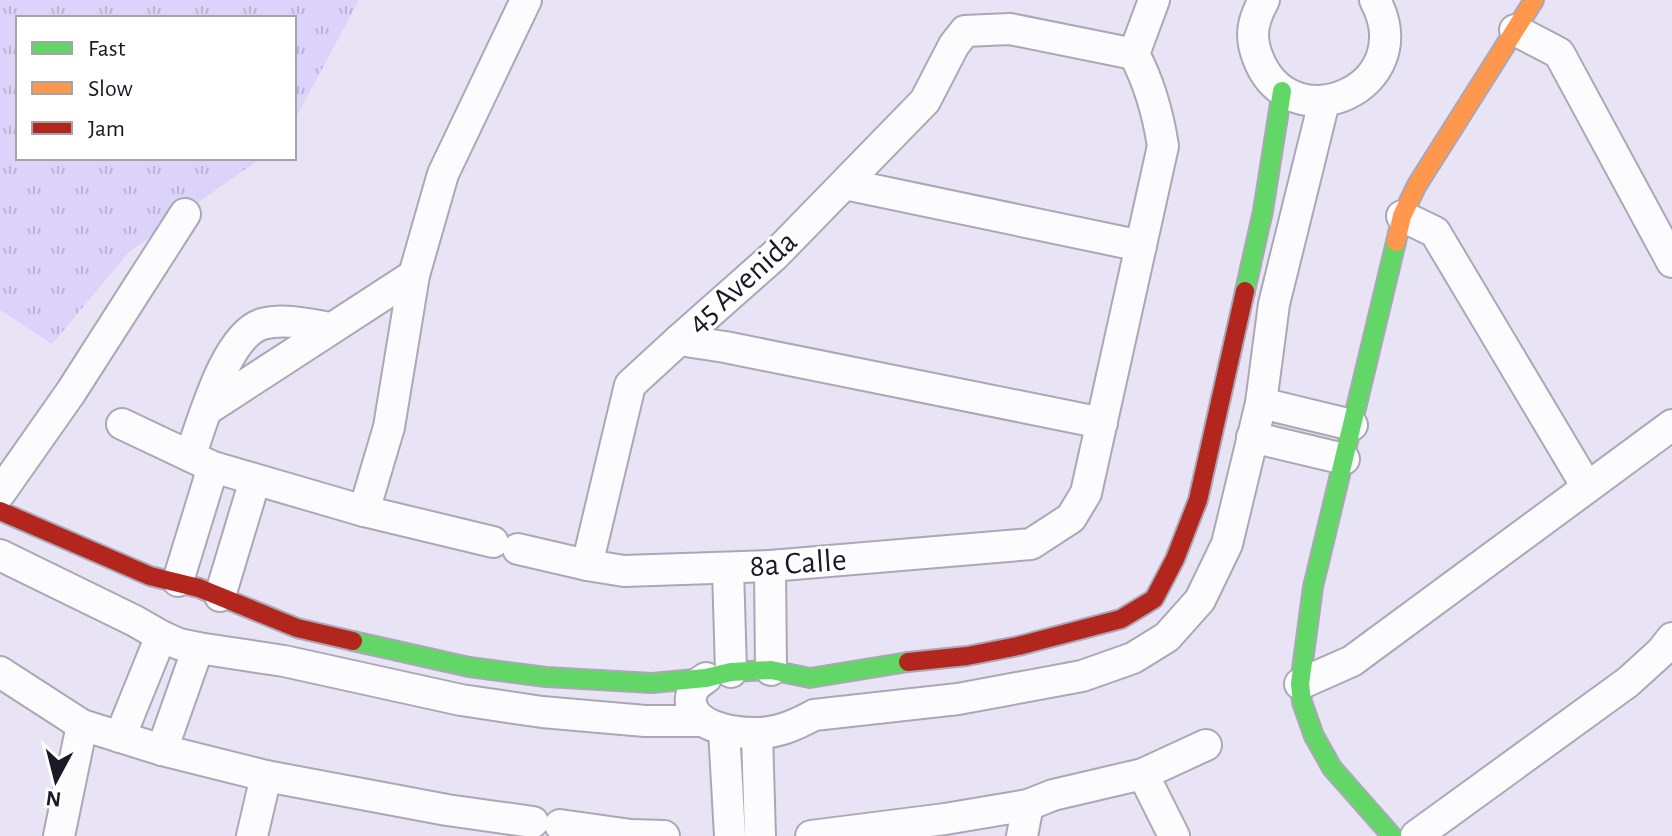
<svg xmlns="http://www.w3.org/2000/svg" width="1672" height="836" font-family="'Alegreya Sans',sans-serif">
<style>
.grass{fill:url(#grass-tufts)}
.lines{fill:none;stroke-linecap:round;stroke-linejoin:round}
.street-casing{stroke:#aba8b5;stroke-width:34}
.fast-casing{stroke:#aba8b5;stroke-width:22}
.slow-casing{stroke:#aba8b5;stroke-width:22}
.jam-casing{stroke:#aba8b5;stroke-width:22}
.street{stroke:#fcfbfe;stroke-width:30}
.fast{stroke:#63d668;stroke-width:18}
.slow{stroke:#ff974d;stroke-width:18}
.jam{stroke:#b3261e;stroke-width:18}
.labels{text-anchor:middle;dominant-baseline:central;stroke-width:6;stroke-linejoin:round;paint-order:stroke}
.street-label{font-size:32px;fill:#1c1926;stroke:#fff}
</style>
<defs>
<pattern id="grass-tufts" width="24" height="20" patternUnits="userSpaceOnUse" patternTransform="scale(2)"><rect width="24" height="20" fill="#dbd3f9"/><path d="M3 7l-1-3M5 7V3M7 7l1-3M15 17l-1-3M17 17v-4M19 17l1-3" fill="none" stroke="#bbb5d5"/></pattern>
</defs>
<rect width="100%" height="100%" fill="#e8e4f5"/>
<!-- grass -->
<path class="grass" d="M0,0H359L294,121V18H18V158H261L129,252L52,344L0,310Z"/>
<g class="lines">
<!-- street casing -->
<g class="street-casing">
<g id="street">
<path d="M1264,0C1253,20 1249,36 1258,58C1291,144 1422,88 1375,0"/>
<path d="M1515,30L1559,53L1672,262"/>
<path d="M845,184L1141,246"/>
<path d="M1402,216L1435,232L1587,487"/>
<path d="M679,340L725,347L1102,423"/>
<path d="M1261,403L1352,425"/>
<path d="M208,409L414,275"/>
<path d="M122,424L213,467L364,511L493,542"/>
<path d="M1252,437L1344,459"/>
<path d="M190,456C203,422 225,336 262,324C284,318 308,324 330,328"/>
<path d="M0,493L71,392L185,214"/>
<path d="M364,511L389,427L414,275L443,174L526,0"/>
<path d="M518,549L587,565L624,571L770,566L1031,544L1071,518L1086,493L1163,146C1158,114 1149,82 1134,54L1154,0"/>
<path d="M0,555L135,621L161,636L179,644L198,648L284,661L461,700L542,712L645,721H703"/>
<path d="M587,565L630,385L679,340L775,255L925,101L954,45L965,31L1010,29L1134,54"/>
<path d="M770,566L771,670"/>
<path d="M728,568L731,672"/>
<path d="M178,581L213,467"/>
<path d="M220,596L255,480"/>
<path d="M0,672L82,725L162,750L266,776L447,810L533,822"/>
<path d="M706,678C699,683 692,687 691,697C687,726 733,733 754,733C776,734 796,725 814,715L958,699L1082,676L1133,658L1167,637L1200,600L1227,544L1261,403L1274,304L1324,102"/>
<path d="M1300,684L1352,661L1672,425"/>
<path d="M724,730L730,836"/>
<path d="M757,734L760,836"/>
<path d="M120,737L161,636"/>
<path d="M162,750L198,648"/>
<path d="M1143,774L1174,836"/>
<path d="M560,825L631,835L664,836"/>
<path d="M59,836L82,725"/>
<path d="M252,836L266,776"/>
<path d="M811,836L945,819L1028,805L1053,795L1143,774L1206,745"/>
<path d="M1022,836L1028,805"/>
<path d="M1416,836L1628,682L1662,651L1672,638"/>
</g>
</g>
<!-- fast casing -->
<g class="fast-casing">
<g id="fast">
<path d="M1245,291L1263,211L1282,91"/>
<path d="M353,641L469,667L546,677L652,683L706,678L731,672L771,670L810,678L908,662"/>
<path d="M1392,836L1332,768L1314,736L1302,702L1300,684L1313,587L1396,242"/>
</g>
</g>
<!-- slow casing -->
<g class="slow-casing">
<path id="slow" d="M1396,242L1402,216L1417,185L1534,0"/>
</g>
<!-- jam casing -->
<g class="jam-casing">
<g id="jam">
<path d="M0,511L150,576L199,588L297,628L353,641"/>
<path d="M908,662L967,656L1018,646L1121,619L1154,599L1175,559L1198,500L1245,291"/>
</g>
</g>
<!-- street -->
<use href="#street" class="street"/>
<!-- fast -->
<use href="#fast" class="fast"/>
<!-- slow -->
<use href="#slow" class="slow"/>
<!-- jam -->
<use href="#jam" class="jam"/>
</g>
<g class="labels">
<!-- street labels -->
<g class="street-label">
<text transform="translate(742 282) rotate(-42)">45 Avenida</text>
<text transform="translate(798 563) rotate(-4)">8a Calle</text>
</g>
</g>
<!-- legend -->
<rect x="16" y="16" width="280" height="144" fill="#ffffff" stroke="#a4a3a8" stroke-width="2"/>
<rect x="32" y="42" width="40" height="12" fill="#63d668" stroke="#a4a3a8" stroke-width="2"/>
<text x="88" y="56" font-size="24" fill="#1c1926">Fast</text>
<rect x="32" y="82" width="40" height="12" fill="#ff974d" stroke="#a4a3a8" stroke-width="2"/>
<text x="88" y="96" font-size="24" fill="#1c1926">Slow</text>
<rect x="32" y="122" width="40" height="12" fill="#b3261e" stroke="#a4a3a8" stroke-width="2"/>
<text x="88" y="136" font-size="24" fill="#1c1926">Jam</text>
<!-- north arrow -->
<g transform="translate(56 780) rotate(187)" stroke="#ffffff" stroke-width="6" paint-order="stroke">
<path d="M0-6L14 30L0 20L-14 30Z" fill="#1c1926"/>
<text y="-12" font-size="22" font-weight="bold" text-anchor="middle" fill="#1c1926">N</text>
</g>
</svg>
